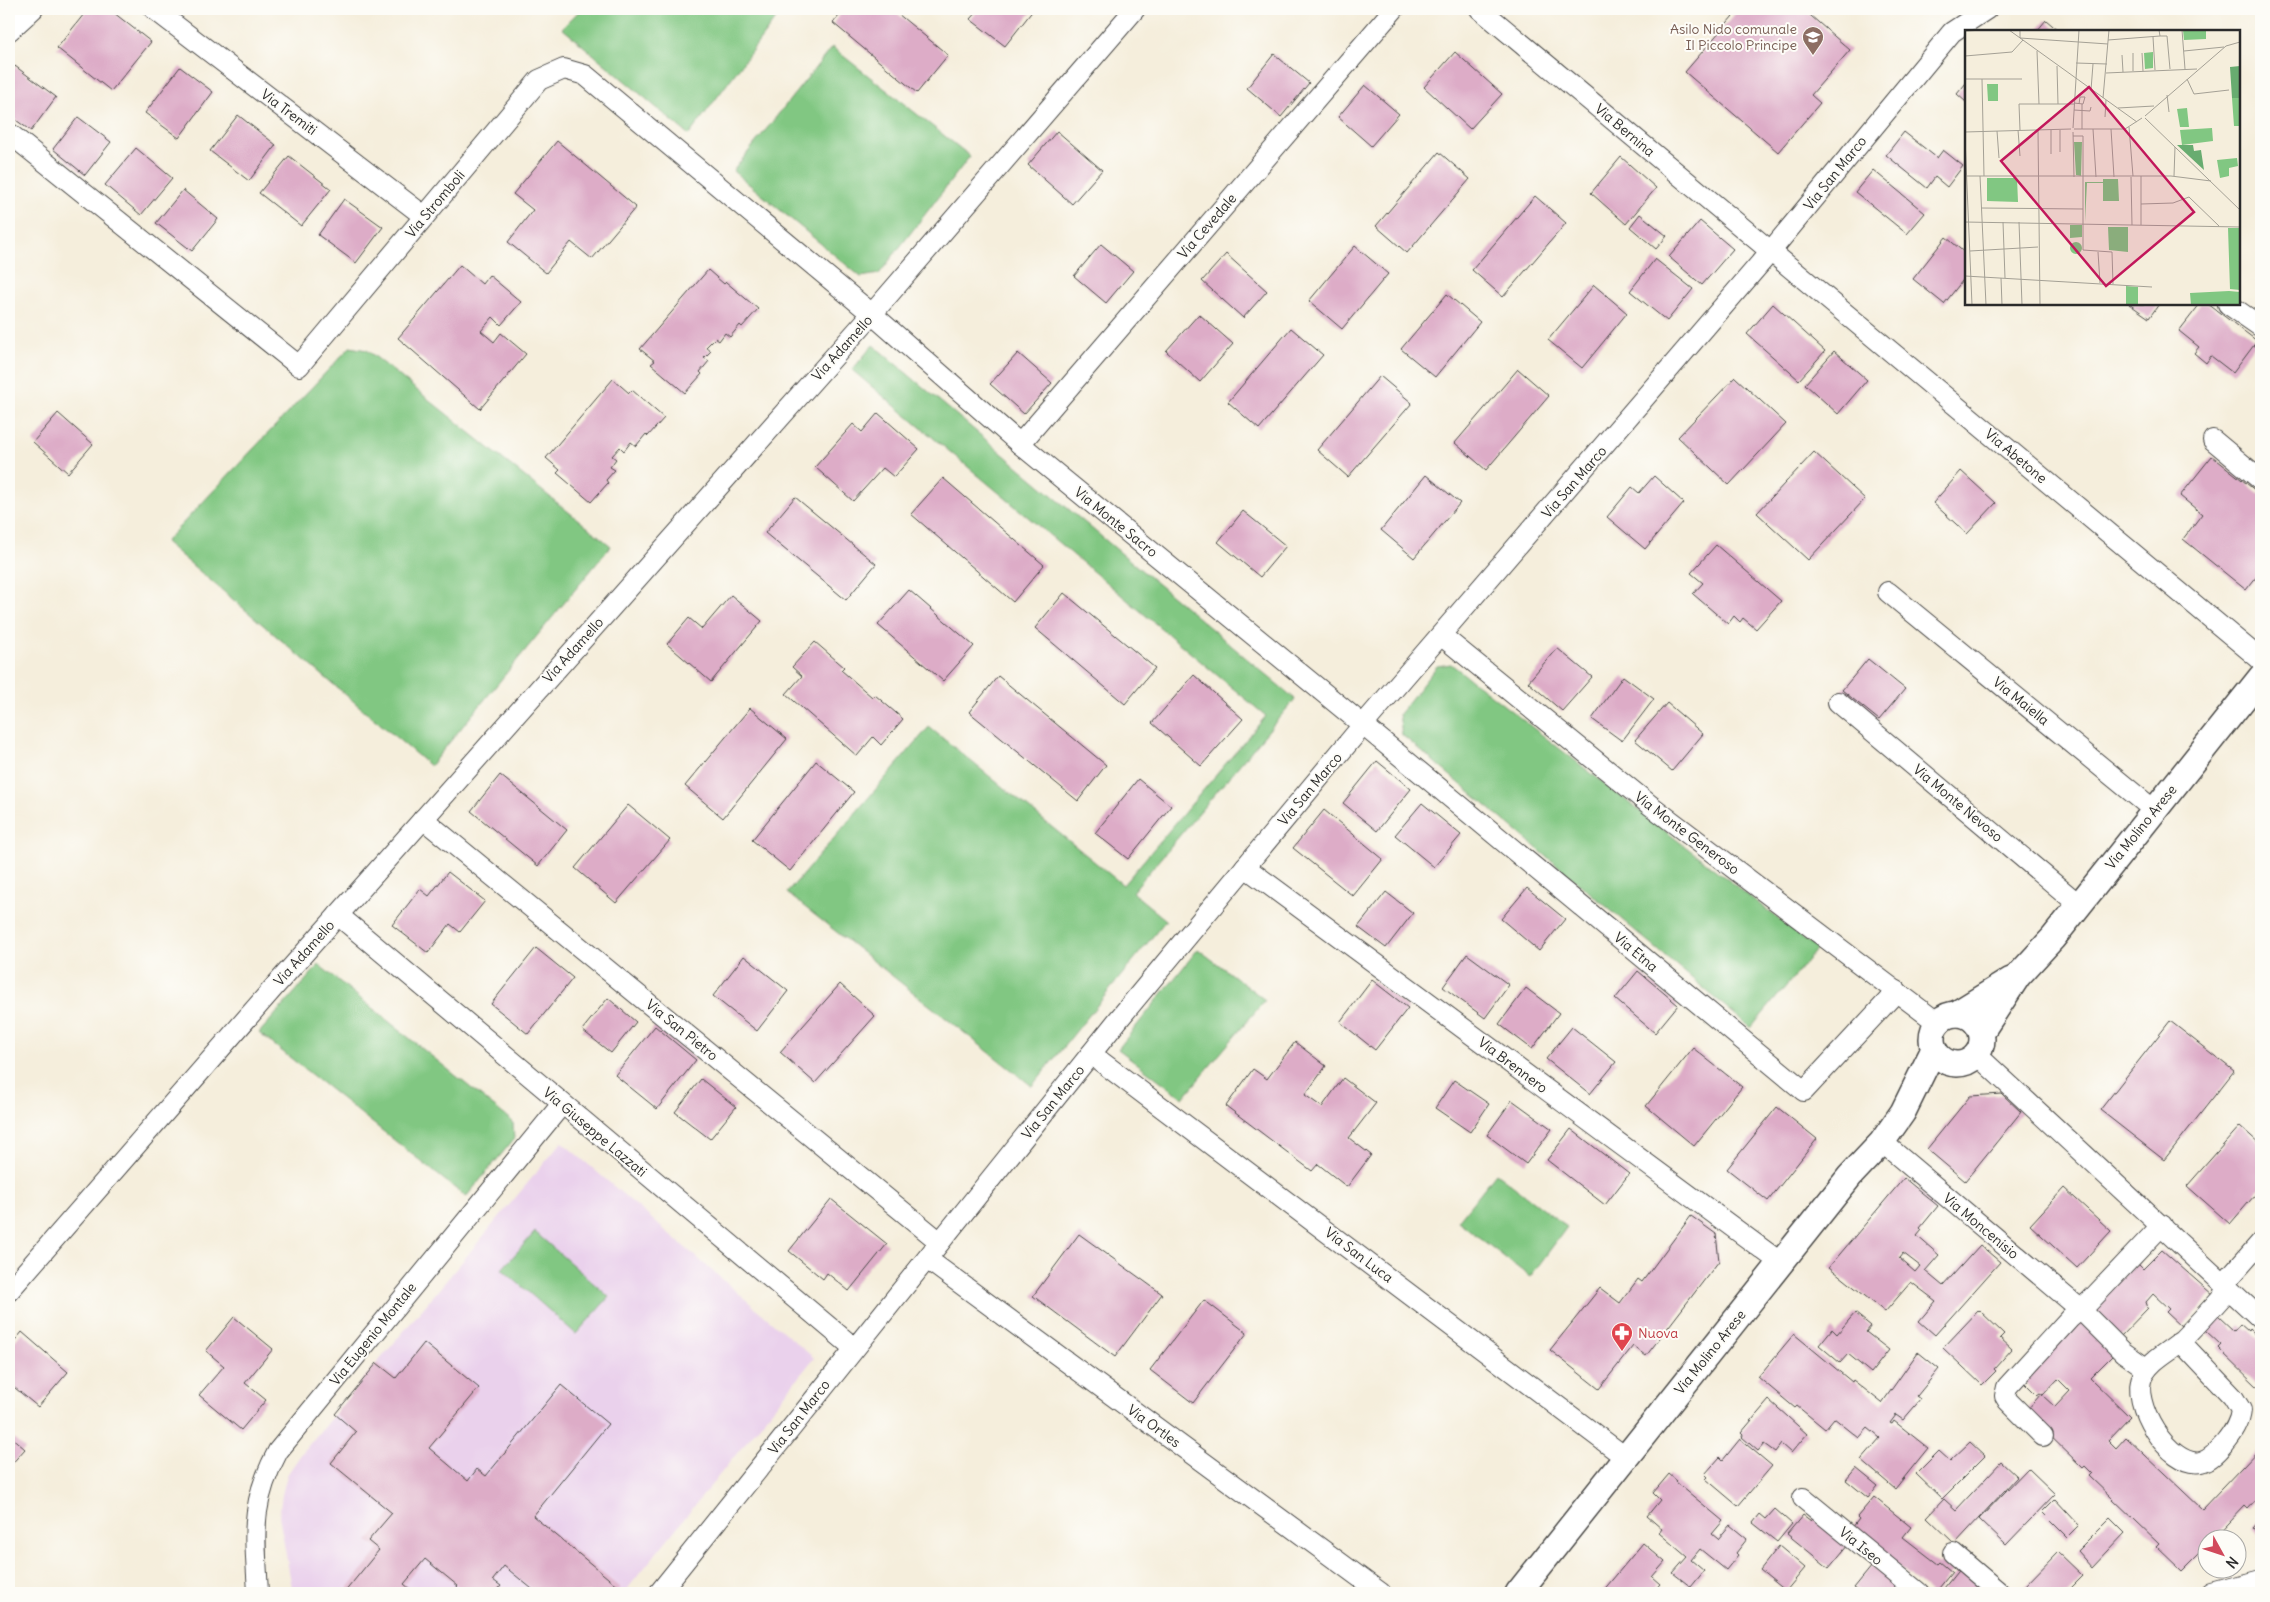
<svg xmlns="http://www.w3.org/2000/svg" width="2270" height="1602" font-family="Delius,sans-serif">
<style>
.built{fill:#ead1ec}
.green{fill:#81c782;stroke:#567956}
.building{fill:#ddacc7;fill-rule:evenodd}
.lines{fill:none;stroke-linecap:round;stroke-linejoin:round}
.minor-casing{stroke:#494846;stroke-width:22}
.tertiary-casing{stroke:#494846;stroke-width:28}
.minor{stroke:#fff;stroke-width:20}
.tertiary{stroke:#fff;stroke-width:25}
.labels{text-anchor:middle;dominant-baseline:central;stroke-width:4;stroke-linejoin:round;paint-order:stroke}
.education-label{font-size:14px;fill:#785e54;stroke:#fdfcf7;text-anchor:end}
.street-label{font-size:14px;fill:#2b2b2b;stroke:#fdfcf7}
.health-label{font-size:14px;fill:#be3a42;stroke:#fdfcf7;text-anchor:start}
.inset-road{fill:none;stroke:#a4a095;stroke-width:1}
.view{fill:#c2185b;fill-opacity:0.15;stroke:#c2185b;stroke-width:2.5}
.inset-edge{fill:none;stroke:#2b2b2b;stroke-width:2.5}
</style>
<rect width="100%" height="100%" fill="#fdfcf7"/>
<filter id="ink" filterUnits="userSpaceOnUse"><feTurbulence type="fractalNoise" baseFrequency=".02" numOctaves="2"/><feDisplacementMap in="SourceGraphic" scale="10" xChannelSelector="R" yChannelSelector="G"/><feConvolveMatrix kernelMatrix="1 2 1 2 8 2 1 2 1" color-interpolation-filters="sRGB"/></filter>
<filter id="wash" filterUnits="userSpaceOnUse"><feTurbulence type="fractalNoise" baseFrequency=".0096" numOctaves="4" result="noise"/><feDisplacementMap in="SourceGraphic" scale="20" xChannelSelector="R" yChannelSelector="G"/><feGaussianBlur stdDeviation="1.12" result="paint"/><feColorMatrix in="noise" values="0 0 0 0 0 0 0 0 0 0 0 0 0 0 0 0 0 1.4 0 .05"/><feComposite in="paint" operator="in"/></filter>
<g filter="url(#wash)">
<rect width="100%" height="100%" fill="#f5eedc"/>
<!-- built -->
<path class="built" d="M562,1142L814,1358L624,1593H293L279,1516L282,1495L287,1475L302,1453Z"/>
<!-- green -->
<g class="green">
<path d="M581,9H783L689,135L562,28Z"/>
<path d="M832,47L970,156L879,274L861,277L733,171Z"/>
<path d="M873,345L1295,699L1132,892L1166,920L1032,1086L787,893L929,727L1123,885L1266,716L852,370Z"/>
<path d="M350,347L367,350L611,546L430,766L165,542Z"/>
<path d="M1451,664L1817,949L1751,1028L1402,735L1399,714L1437,666Z"/>
<path d="M1198,949L1265,1000L1183,1098L1118,1049Z"/>
<path d="M319,965L513,1122L514,1139L466,1197L259,1033Z"/>
<path d="M1496,1173L1567,1227L1530,1277L1458,1221Z"/>
<path d="M535,1232L609,1297L576,1334L502,1269Z"/>
</g>
<g id="blocks">
<!-- building -->
<g class="building">
<path d="M88,9H109L151,42L111,91L57,48Z"/>
<path d="M845,9H892L948,55L917,93L833,23Z"/>
<path d="M979,9H1034L1005,46L970,19Z"/>
<path d="M1739,9H1803L1850,50L1811,95L1820,103L1778,152L1685,72Z"/>
<path d="M2046,20L2059,31H2037Z"/>
<path d="M1455,52L1502,94L1470,129L1424,87Z"/>
<path d="M1274,54L1309,83L1281,117L1247,88Z"/>
<path d="M15,66L56,97L31,131L9,115V75Z"/>
<path d="M180,67L213,92L179,138L145,113Z"/>
<path d="M1966,83V102L1957,94Z"/>
<path d="M1365,85L1399,114L1371,146L1338,117Z"/>
<path d="M238,115L276,145L249,181L210,151Z"/>
<path d="M78,117L111,142L85,175L53,149Z"/>
<path d="M1057,131L1102,170L1072,204L1028,165Z"/>
<path d="M1904,132L1937,158L1943,150L1963,166L1947,187L1935,177L1927,188L1886,155Z"/>
<path d="M557,141L636,207L592,259L571,242L546,273L508,242L533,210L513,194Z"/>
<path d="M136,148L172,178L141,215L105,185Z"/>
<path d="M1439,152L1470,179L1407,253L1376,226Z"/>
<path d="M289,156L331,189L301,226L259,193Z"/>
<path d="M1621,157L1656,188L1626,224L1591,193Z"/>
<path d="M1873,170L1925,213L1907,234L1855,192Z"/>
<path d="M183,190L218,219L192,251L156,223Z"/>
<path d="M1535,196L1566,223L1503,297L1472,270Z"/>
<path d="M344,199L383,227L356,263L318,235Z"/>
<path d="M1640,214L1667,236L1656,249L1630,227Z"/>
<path d="M1700,221L1733,249L1702,285L1669,257Z"/>
<path d="M1946,237L1966,254V276L1944,304L1913,279Z"/>
<path d="M1101,244L1133,271L1106,303L1074,276Z"/>
<path d="M1355,246L1388,274L1342,329L1309,301Z"/>
<path d="M1226,254L1267,291L1243,318L1202,281Z"/>
<path d="M1655,259L1693,289L1667,321L1630,291Z"/>
<path d="M460,265L482,284L489,275L521,302L501,325L493,317L481,331L494,342L501,333L526,354L480,409L398,338Z"/>
<path d="M708,270L724,284L726,282L758,309L742,327L740,325L730,337L725,333L719,341L715,338L706,347L711,351L704,358L709,361L700,372L702,374L685,393L651,364L655,361L640,349Z"/>
<path d="M1594,285L1627,313L1582,368L1548,340Z"/>
<path d="M1447,294L1480,322L1435,377L1401,349Z"/>
<path d="M1773,304L1825,351L1799,380L1747,334Z"/>
<path d="M2129,304H2159L2149,318Z"/>
<path d="M2200,304H2208L2257,341L2233,373L2211,356L2206,363L2194,353L2199,347L2179,331Z"/>
<path d="M1199,314L1233,344L1200,382L1166,351Z"/>
<path d="M1291,328L1323,355L1259,429L1228,402Z"/>
<path d="M1834,351L1867,380L1838,414L1805,384Z"/>
<path d="M1018,353L1052,383L1024,414L990,384Z"/>
<path d="M1518,369L1549,396L1486,470L1455,443Z"/>
<path d="M1380,376L1412,403L1348,477L1317,450Z"/>
<path d="M1735,377L1786,424L1729,485L1678,437Z"/>
<path d="M613,379L629,393L632,390L664,418L648,436L646,434L636,446L631,442L624,451L620,447L612,456L616,459L610,467L615,470L606,480L608,483L591,502L557,473L560,470L546,458Z"/>
<path d="M58,413L93,444L68,473L33,442Z"/>
<path d="M878,413L919,449L894,477L883,468L853,501L815,467L853,424L862,432Z"/>
<path d="M1814,452L1865,499L1808,560L1757,513Z"/>
<path d="M2212,456L2261,495V571L2246,590L2183,539L2202,514L2180,496Z"/>
<path d="M1961,471L1996,503L1967,534L1933,503Z"/>
<path d="M1426,475L1460,503L1414,558L1381,530Z"/>
<path d="M1654,476L1684,503L1645,549L1607,517L1632,487L1639,493Z"/>
<path d="M943,478L1044,565L1013,602L911,514Z"/>
<path d="M795,497L876,564L846,600L765,533Z"/>
<path d="M1243,511L1286,546L1260,577L1218,542Z"/>
<path d="M1716,545L1781,601L1756,629L1743,618L1740,622L1734,616L1728,624L1693,594L1703,583L1691,573Z"/>
<path d="M909,590L974,646L943,681L878,625Z"/>
<path d="M1064,593L1155,668L1125,704L1035,628Z"/>
<path d="M731,595L762,621L711,682L667,644L689,618L702,629Z"/>
<path d="M815,642L844,667L841,670L872,697L875,695L903,719L881,745L873,737L857,756L786,694L802,676L792,667Z"/>
<path d="M1557,648L1592,677L1562,711L1528,682Z"/>
<path d="M1868,659L1905,689L1879,720L1842,690Z"/>
<path d="M1194,675L1243,719L1201,766L1152,723Z"/>
<path d="M998,676L1106,765L1078,801L969,712Z"/>
<path d="M1623,676L1654,699L1622,741L1592,719Z"/>
<path d="M1667,703L1703,734L1672,771L1635,740Z"/>
<path d="M750,708L787,739L723,818L685,786Z"/>
<path d="M816,761L854,792L790,871L752,840Z"/>
<path d="M1377,761L1411,789L1377,831L1343,803Z"/>
<path d="M500,775L567,830L538,866L471,811Z"/>
<path d="M1138,779L1171,806L1128,859L1095,833Z"/>
<path d="M1422,803L1461,835L1434,867L1395,835Z"/>
<path d="M628,805L670,840L616,903L575,868Z"/>
<path d="M1324,810L1383,859L1353,896L1293,848Z"/>
<path d="M448,872L485,901L460,932L450,924L428,953L392,925L420,889L429,896Z"/>
<path d="M1527,888L1565,919L1539,951L1501,919Z"/>
<path d="M1386,892L1413,913L1386,948L1358,927Z"/>
<path d="M536,948L573,978L528,1034L491,1004Z"/>
<path d="M1467,954L1509,985L1485,1018L1443,987Z"/>
<path d="M744,956L788,991L757,1031L713,996Z"/>
<path d="M1638,971L1678,1005L1655,1033L1615,999Z"/>
<path d="M1372,980L1408,1008L1375,1050L1340,1022Z"/>
<path d="M840,984L875,1016L815,1083L780,1052Z"/>
<path d="M1526,988L1559,1013L1532,1049L1499,1024Z"/>
<path d="M608,998L636,1022L611,1053L582,1030Z"/>
<path d="M2170,1021L2234,1071L2164,1160L2100,1110Z"/>
<path d="M655,1026L696,1060L657,1109L615,1075Z"/>
<path d="M1572,1027L1616,1062L1590,1094L1546,1059Z"/>
<path d="M1295,1042L1326,1066L1305,1095L1322,1107L1343,1078L1376,1103L1349,1138L1371,1155L1347,1187L1318,1164L1312,1171L1226,1106L1253,1069L1267,1079Z"/>
<path d="M1693,1048L1742,1087L1694,1146L1646,1106Z"/>
<path d="M701,1079L736,1107L710,1139L675,1112Z"/>
<path d="M1454,1080L1489,1104L1470,1132L1435,1108Z"/>
<path d="M2002,1094L2021,1112L1965,1181L1927,1149L1970,1096Z"/>
<path d="M1512,1100L1552,1129L1526,1164L1487,1135Z"/>
<path d="M1777,1107L1817,1139L1768,1201L1727,1169Z"/>
<path d="M2240,1126L2261,1145V1188L2230,1224L2187,1186Z"/>
<path d="M1571,1129L1629,1174L1605,1205L1547,1160Z"/>
<path d="M1904,1178L1938,1206L1920,1228L1922,1230L1917,1236L1939,1255L1925,1271L1943,1286L1980,1245L2000,1262L1935,1335L1919,1321L1936,1301L1911,1282L1885,1312L1829,1267ZM1903,1253L1920,1266L1915,1272L1899,1258Z"/>
<path d="M2064,1188L2111,1231L2077,1268L2030,1225Z"/>
<path d="M831,1199L887,1244L849,1291L827,1273L823,1279L789,1251Z"/>
<path d="M1691,1216L1716,1234L1719,1261L1646,1356L1633,1346L1599,1389L1550,1350L1600,1288L1620,1303L1638,1279L1642,1282Z"/>
<path d="M1079,1234L1162,1294L1115,1357L1033,1296Z"/>
<path d="M2162,1250L2213,1295L2182,1327L2166,1312L2169,1309L2153,1294L2146,1302L2148,1308L2119,1338L2089,1310L2137,1263L2143,1269Z"/>
<path d="M1204,1300L1247,1333L1193,1403L1150,1370Z"/>
<path d="M1979,1310L2004,1334L2000,1338L2012,1349L1994,1369L1996,1371L1982,1385L1943,1348Z"/>
<path d="M1855,1313L1871,1326L1866,1332L1889,1350L1871,1373L1848,1354L1840,1363L1819,1345L1832,1329L1837,1334Z"/>
<path d="M2080,1316L2116,1352L2090,1378L2130,1417L2108,1440L2116,1448L2126,1437L2202,1509L2261,1447V1495L2248,1509L2245,1506L2213,1540H2208V1545L2182,1571L2156,1546L2159,1543L2089,1476L2092,1473L2085,1466L2083,1468L2039,1425L2027,1410L2041,1394L2055,1407L2070,1391L2058,1379L2043,1395L2040,1393L2037,1395L2023,1381Z"/>
<path d="M2218,1316L2234,1331L2240,1324L2248,1331L2249,1329L2261,1340V1390L2218,1348L2221,1345L2205,1330Z"/>
<path d="M234,1317L273,1349L245,1383L266,1400L241,1430L199,1395L224,1366L206,1351Z"/>
<path d="M22,1332L68,1372L38,1407L9,1383V1348Z"/>
<path d="M1794,1334L1852,1382L1853,1380L1882,1403L1918,1352L1939,1369L1917,1396L1921,1399L1903,1420L1896,1415L1890,1423L1892,1424L1894,1421L1928,1448L1895,1489L1861,1460L1880,1438L1868,1428L1859,1438L1834,1418L1825,1429L1797,1406L1795,1408L1758,1377Z"/>
<path d="M424,1343L479,1388L429,1448L468,1481L477,1469L486,1476L561,1385L608,1424L533,1516L620,1588L615,1593H537L504,1566L493,1580L501,1586L495,1593H451L458,1586L425,1559L404,1584L415,1593H344L379,1550L368,1541L392,1513L331,1463L356,1432L335,1414L377,1363L396,1378Z"/>
<path d="M1769,1400L1807,1434L1791,1453L1781,1444L1775,1452L1764,1444L1758,1451L1742,1437L1743,1435L1741,1433Z"/>
<path d="M9,1435L25,1449L9,1467Z"/>
<path d="M1740,1439L1772,1466L1738,1506L1706,1479L1708,1477L1705,1474L1720,1457L1723,1460Z"/>
<path d="M1970,1442L1985,1456L1942,1499L1916,1474L1939,1451L1950,1461Z"/>
<path d="M2001,1462L2017,1477L1955,1544L1927,1517L1944,1499L1956,1510Z"/>
<path d="M1856,1468L1878,1486L1868,1498L1846,1480Z"/>
<path d="M2028,1468L2055,1494L2006,1545L1979,1519Z"/>
<path d="M1669,1474L1677,1481L1676,1482L1723,1521L1712,1534L1718,1539L1730,1525L1747,1539L1736,1553L1738,1555L1726,1570L1700,1549L1691,1560L1704,1571L1691,1587L1673,1573L1687,1557L1659,1533L1662,1529L1647,1516L1660,1500L1653,1493Z"/>
<path d="M1874,1497L1911,1527L1903,1537L1938,1564L1940,1562L1952,1572L1935,1593H1930L1852,1528L1859,1519L1857,1517Z"/>
<path d="M2055,1499L2079,1525L2067,1537L2042,1512Z"/>
<path d="M1775,1509L1792,1524L1777,1542L1753,1523L1760,1514L1766,1519Z"/>
<path d="M1803,1515L1811,1521L1814,1518L1848,1545L1829,1568L1787,1534Z"/>
<path d="M2110,1518L2125,1533L2092,1568L2077,1551Z"/>
<path d="M2261,1519V1537L2253,1528Z"/>
<path d="M1643,1543L1665,1562L1652,1577L1660,1584L1652,1593H1604L1602,1592Z"/>
<path d="M1779,1546L1805,1568L1786,1591L1760,1570Z"/>
<path d="M2058,1552L2083,1576L2066,1593H2026L2022,1589Z"/>
<path d="M1872,1566L1906,1593H1861L1854,1588Z"/>
<path d="M1961,1567L1993,1593H1940Z"/>
</g>
</g>
</g>
<g filter="url(#ink)">
<use href="#blocks" fill-opacity="0" stroke="#494846" stroke-width="1"/>
<g class="lines">
<!-- minor casing -->
<g class="minor-casing">
<g id="minor">
<path d="M154,9L424,216"/>
<path d="M1480,9L2261,660"/>
<path d="M9,31L33,9"/>
<path d="M9,133L299,366L539,80L564,69L585,75L872,314L1020,444L1363,725L1804,1091L1897,991"/>
<path d="M2228,304L2261,327"/>
<path d="M2213,440L2261,480"/>
<path d="M1020,444L1394,9"/>
<path d="M1888,592L2155,811"/>
<path d="M1442,636L1650,805L1938,1023"/>
<path d="M1838,702L2078,904"/>
<path d="M423,819L940,1242"/>
<path d="M1245,867L1781,1263"/>
<path d="M338,915L854,1348"/>
<path d="M1091,1054L1625,1457"/>
<path d="M1977,1055L2261,1319"/>
<path d="M1882,1142L2080,1309L2123,1352L2147,1369"/>
<path d="M927,1259L1381,1593"/>
<path d="M2224,1284L2261,1242"/>
<path d="M9,1291L275,986L872,314L1135,9"/>
<path d="M2180,1341L2233,1397L2241,1410C2240,1423 2233,1433 2225,1443C2219,1450 2211,1460 2201,1462C2169,1468 2129,1402 2143,1375C2151,1360 2168,1352 2180,1342C2197,1325 2213,1307 2229,1289"/>
<path d="M2043,1436L2008,1401L2005,1396L2007,1387L2070,1318L2089,1302L2162,1225"/>
<path d="M1803,1498L1919,1593"/>
<path d="M1953,1553L2000,1593"/>
<path d="M258,1593C255,1534 249,1505 278,1451L562,1104"/>
<path d="M659,1593L1118,1020L1363,725L1770,252L1952,32L1987,9"/>
<path d="M2213,1593L2261,1580"/>
</g>
</g>
<!-- tertiary casing -->
<g class="tertiary-casing">
<g id="tertiary">
<circle cx="1957" cy="1039" r="25"/>
<path d="M1956,1014L2011,980"/>
<path d="M1982,1031L2018,976L2053,938L2261,677"/>
<path d="M1518,1593L1850,1176L1882,1142L1903,1112L1934,1049"/>
</g>
</g>
<!-- minor -->
<use href="#minor" class="minor"/>
<!-- tertiary -->
<use href="#tertiary" class="tertiary"/>
</g>
</g>
<!-- icons -->
<defs>
<g id="school-pin" transform="scale(1.125)"><path d="M0 17L-7.5 6A9.5 9.5 0 1 1 7.5 6Z" fill="#8d6e63" stroke="#fdfcf7"/><path d="M0-5L7-2L0 1L-7-2ZM-4 1L0 2.5L4 1V4Q0 6-4 4Z" fill="#fff"/></g>
<g id="pharmacy-pin" transform="scale(1.125)"><path d="M0 17L-7.5 6A9.5 9.5 0 1 1 7.5 6Z" fill="#e0444e" stroke="#fdfcf7"/><path d="M-2-6h4v4h4v4h-4v4h-4v-4h-4v-4h4Z" fill="#fff"/></g>
</defs>
<g fill-rule="evenodd">
<use href="#school-pin" x="1813" y="37"/>
<use href="#pharmacy-pin" x="1622" y="1333"/>
</g>
<g class="labels">
<!-- education labels -->
<g class="education-label">
<text x="1797" y="29">Asilo Nido comunale<tspan x="1797" dy="16">Il Piccolo Principe</tspan></text>
</g>
<!-- street labels -->
<g class="street-label">
<text transform="translate(289 112) rotate(37)">Via Tremiti</text>
<text transform="translate(1625 130) rotate(40)">Via Bernina</text>
<text transform="translate(1835 173) rotate(-51)">Via San Marco</text>
<text transform="translate(435 204) rotate(-50)">Via Stromboli</text>
<text transform="translate(1207 226) rotate(-49)">Via Cevedale</text>
<text transform="translate(842 348) rotate(-48)">Via Adamello</text>
<text transform="translate(2016 456) rotate(40)">Via Abetone</text>
<text transform="translate(1574 482) rotate(-49)">Via San Marco</text>
<text transform="translate(1116 522) rotate(39)">Via Monte Sacro</text>
<text transform="translate(573 650) rotate(-48)">Via Adamello</text>
<text transform="translate(2021 701) rotate(39)">Via Maiella</text>
<text transform="translate(1310 789) rotate(-50)">Via San Marco</text>
<text transform="translate(1958 803) rotate(40)">Via Monte Nevoso</text>
<text transform="translate(2141 827) rotate(-51)">Via Molino Arese</text>
<text transform="translate(1687 833) rotate(37)">Via Monte Generoso</text>
<text transform="translate(1636 952) rotate(40)">Via Etna</text>
<text transform="translate(304 953) rotate(-48)">Via Adamello</text>
<text transform="translate(682 1030) rotate(39)">Via San Pietro</text>
<text transform="translate(1513 1065) rotate(37)">Via Brennero</text>
<text transform="translate(1053 1102) rotate(-51)">Via San Marco</text>
<text transform="translate(595 1132) rotate(40)">Via Giuseppe Lazzati</text>
<text transform="translate(1981 1226) rotate(40)">Via Moncenisio</text>
<text transform="translate(1359 1255) rotate(37)">Via San Luca</text>
<text transform="translate(373 1334) rotate(-51)">Via Eugenio Montale</text>
<text transform="translate(1710 1352) rotate(-51)">Via Molino Arese</text>
<text transform="translate(799 1417) rotate(-52)">Via San Marco</text>
<text transform="translate(1154 1426) rotate(36)">Via Ortles</text>
<text transform="translate(1861 1546) rotate(39)">Via Iseo</text>
</g>
<!-- health labels -->
<g class="health-label">
<text x="1638" y="1333">Nuova</text>
</g>
</g>
<!-- overview -->
<g transform="translate(1965 30)">
<rect width="275" height="275" fill="#f5eedc"/>
<path d="M218,0H241V9L219,10ZM188,22V38L180,39L179,23ZM22,54H33V71H23ZM267,68H275V96H269ZM222,78L224,97H215L212,79ZM247,98L248,111L217,115L215,100ZM109,112H117L116,146L111,145ZM272,128L273,136L264,138V146L255,148L252,130ZM22,148H52L53,172L22,171ZM138,149H153L154,171H138V153H122L120,192V152H138ZM105,195H117V207L105,208ZM143,197H163V222L144,220ZM263,198H275V260L265,259ZM105 218a6 6 0 1 1 12 0a6 6 0 1 1-12 0ZM161,256L173,257V275H161ZM264,261L275,262V275H226L225,263Z" fill="#81c782"/>
<path d="M275,36V68H267L265,37ZM212,115H228L229,121L236,120L239,140Z" fill="#68ac70"/>
<path class="inset-road" d="M44,0L172,92M55,0V8L143,14M217,0L220,39M0,1L20,0M195,6H202L205,39M188,7L190,40M143,10L195,6L194,0M72,21L74,74M219,21L259,17M168,23V41M177,23L178,41M157,25L158,42M0,26L47,22L58,10M111,33L142,34M92,36L93,74M141,43L232,39M0,49H57M17,49L19,146M222,49L229,64L264,60M126,60L128,34M202,65L204,82M138,68L144,0M109,73L118,74L120,67H115L114,74M153,78L189,76M109,80L125,81L126,77M180,86L261,16L275,12M140,87L141,70M180,88L275,180M164,97L168,146M108,98L114,0M109,99H160L177,88M117,99V74M128,99L131,147M146,99L149,147M53,100L55,126M55,100L54,74H109M73,100L75,275M86,100V124M95,100V122M32,101L34,128M0,102L106,99M108,102L109,147M108,106H118V220L147,222L148,254M0,108L7,275M0,146H206L246,151M15,146L21,275M209,146L210,117M166,147L167,195M176,174L208,173L224,167L254,196M16,178L118,179M0,192L275,197M38,192L40,248M54,192L57,275M176,195V146M5,221L73,217M133,222L135,253M0,246L187,257M36,248L37,275"/>
<path class="view" d="M124,57L229,182L141,256L36,131Z"/>
<rect width="275" height="275" class="inset-edge"/>
</g>
<!-- margin -->
<rect width="2270" height="1602" fill="none" stroke="#fdfcf7" stroke-width="30"/>
<!-- north arrow -->
<g transform="translate(2222 1554) rotate(130)"><circle r="24" fill="#fdfcf7" stroke="#a9a8a5"/>
<path d="M0-4L9 19L0 12L-9 19Z" fill="#d1495b"/>
<text y="-8" font-size="14" font-weight="bold" text-anchor="middle" fill="#2b2b2b">N</text>
</g>
</svg>
